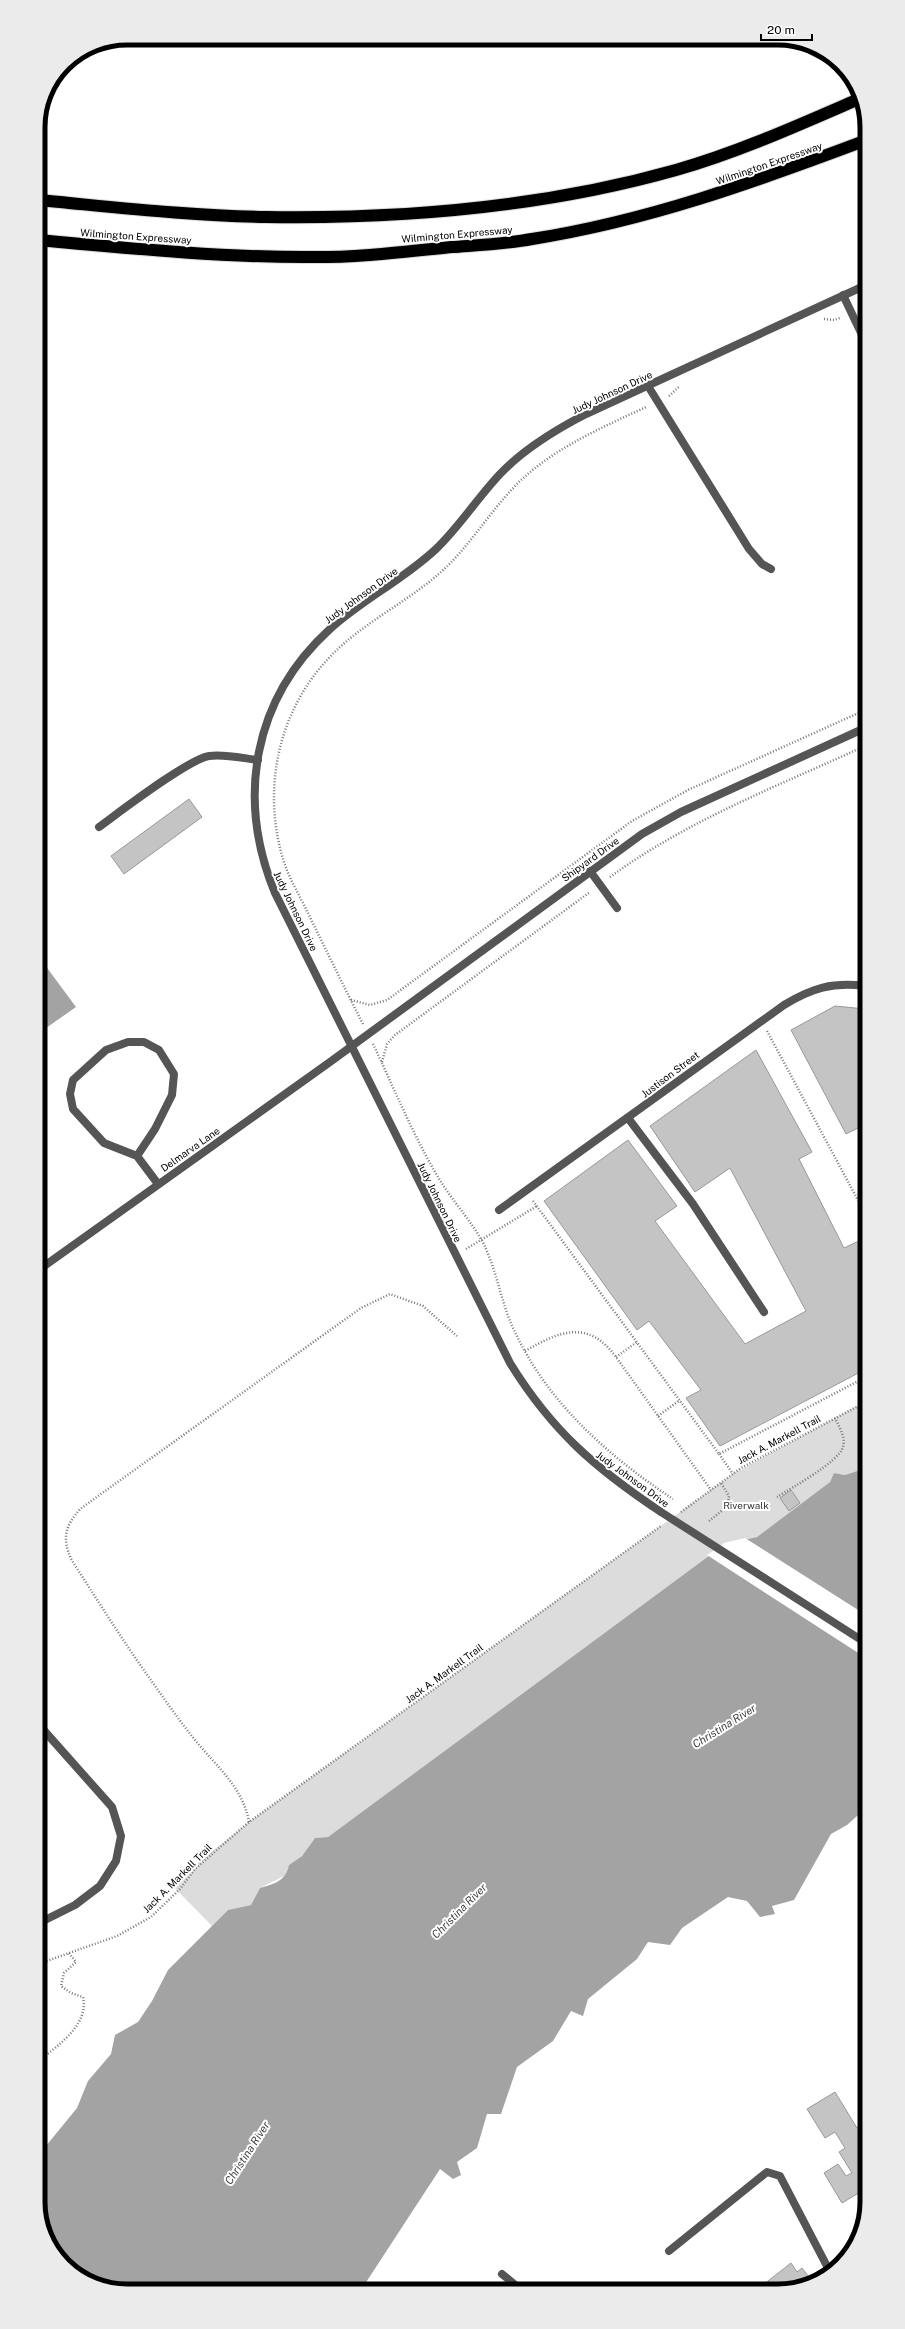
<svg xmlns="http://www.w3.org/2000/svg" width="905" height="2329" font-family="'Public Sans',sans-serif">
<style>
.green{fill:#dcdcdc}
.water{fill:#a3a3a3}
.pier{fill:#fff}
.building{fill:#c4c4c4;stroke:#999}
.lines{fill:none;stroke-linecap:round;stroke-linejoin:round}
.motorway-casing{stroke:#dbdbdb;stroke-width:14}
.path{stroke:#777;stroke-width:2.5;stroke-dasharray:1 2;stroke-linecap:butt}
.service{stroke:#555;stroke-width:8}
.minor{stroke:#555;stroke-width:8}
.tertiary{stroke:#555;stroke-width:8}
.motorway{stroke:#000;stroke-width:12}
.tertiary-bridge{stroke:#555;stroke-width:8}
.labels{text-anchor:middle;dominant-baseline:central;stroke-width:4;stroke-linejoin:round;paint-order:stroke}
.street-label{font-size:10px;fill:#000;stroke:#fff}
.park-label{font-size:10px;fill:#333;stroke:#fff}
.water-label{font-size:11px;font-style:italic;fill:#444;stroke:#fff}
.rim{fill:none;stroke:#000;stroke-width:5}
</style>
<rect width="100%" height="100%" fill="#fff"/>
<!-- green -->
<path class="green" d="M866,1401V1468L845,1475L834,1473L830,1482L757,1537L725,1544L328,1837L315,1838L302,1856L289,1865L288,1874L260,1888L251,1905L228,1910L212,1926L171,1884L249,1822L733,1474Z"/>
<!-- water -->
<g class="water">
<path d="M39,957L76,1007L39,1033Z"/>
<path d="M866,1468V1808L847,1825L831,1834L794,1900L772,1906L775,1914L760,1917L747,1901L728,1897L682,1928L670,1945L648,1942L637,1959L588,1999L583,2016L571,2011L553,2041L517,2067L501,2114H487L477,2148L457,2162L461,2175L453,2179L440,2169L361,2290L120,2291L68,2269L41,2226V2152L77,2108L88,2081L111,2054L115,2035L138,2022L152,2001L168,1970L228,1910L251,1905L260,1888C274,1884 286,1881 289,1865L302,1856L315,1838L328,1837L725,1544L757,1537L830,1482L834,1473L845,1475Z"/>
</g>
<!-- pier -->
<path class="pier" d="M745,1538L866,1615V1658L707,1555L724,1543Z"/>
<!-- building -->
<g class="building">
<path d="M189,799L202,817L124,874L111,856Z"/>
<path d="M835,1006L865,1009V1133L862,1126L846,1134L791,1030Z"/>
<path d="M756,1050L812,1152L799,1159L844,1248L859,1241L866,1254V1369L720,1446L686,1398L701,1390L649,1321L637,1330L544,1201L628,1140L677,1206L655,1221L745,1344L806,1311L730,1168L695,1192L650,1126Z"/>
<path d="M791,1490L800,1503L789,1511L780,1498Z"/>
<path d="M835,2092L857,2128L867,2122V2188L842,2203L824,2173L838,2164L846,2176L852,2173L839,2152L845,2148L835,2132L825,2138L807,2109Z"/>
<path d="M791,2263L797,2272L802,2268L812,2281L802,2288H759Z"/>
</g>
<g class="lines">
<!-- motorway casing -->
<g class="motorway-casing">
<g id="motorway">
<path d="M38,200C114,207 190,216 266,217C401,219 545,207 676,170C739,152 801,124 861,98"/>
<path d="M38,240C127,248 216,257 304,257C353,258 403,252 452,247C479,245 506,244 532,239C647,221 755,182 864,141"/>
</g>
</g>
<!-- path -->
<g class="path">
<path d="M824,319L834,320L840,318"/>
<path d="M669,396L680,386"/>
<path d="M610,877C688,820 778,786 865,746"/>
<path d="M351,1000L370,1005L387,1000L632,821L688,790L865,710"/>
<path d="M363,1024C343,985 324,946 305,907C297,891 288,876 283,859C262,789 278,712 328,659C360,624 405,604 441,572C470,546 490,511 518,483C554,448 601,428 646,407"/>
<path d="M767,1031L866,1215"/>
<path d="M373,1044C394,1088 413,1135 438,1177C451,1199 468,1217 481,1239C497,1268 500,1301 514,1330C547,1402 608,1456 673,1499"/>
<path d="M382,1062L387,1044L395,1035L590,892"/>
<path d="M533,1201L719,1454L866,1377"/>
<path d="M466,1249L537,1206"/>
<path d="M525,1351C560,1331 588,1319 616,1357L711,1490"/>
<path d="M616,1357L637,1342"/>
<path d="M658,1416L680,1400"/>
<path d="M719,1454L733,1474"/>
<path d="M777,1497C791,1488 839,1462 843,1447C846,1437 839,1427 835,1418"/>
<path d="M681,1512L741,1468L866,1402"/>
<path d="M709,1521L728,1506L729,1496L721,1483"/>
<path d="M249,1822C243,1787 216,1766 195,1740C178,1719 163,1697 148,1676C121,1638 96,1598 71,1559C62,1537 65,1527 80,1509L361,1308L390,1294L423,1306L457,1336"/>
<path d="M41,1963L117,1936L151,1917L180,1889L195,1869L249,1822L661,1526"/>
<path d="M41,2059C60,2044 89,2024 83,1997L71,1993L61,1986L64,1973L76,1962L68,1952"/>
</g>
<!-- service -->
<g class="service">
<path d="M843,295L864,339"/>
<path d="M648,386L749,549L762,564L771,569"/>
<path d="M99,827C121,811 187,760 209,756C225,754 241,758 258,760"/>
<path d="M590,871L617,908"/>
<path d="M628,1118L693,1204L764,1312"/>
<path d="M137,1156L104,1143L73,1109L70,1094L73,1080L106,1050L128,1042H144L159,1050L174,1074L172,1095L155,1129L137,1156L158,1184"/>
<path d="M40,1726L112,1807L121,1836L116,1861L100,1886L75,1905L41,1922"/>
<path d="M669,2251L767,2172L780,2176L829,2270"/>
<path d="M502,2274L520,2289"/>
</g>
<!-- minor -->
<g class="minor">
<path d="M796,43L841,66"/>
<path d="M499,1210L784,1005C812,988 832,982 865,986"/>
<path d="M40,1269L330,1062L642,834L681,812L865,728"/>
</g>
<!-- tertiary -->
<path class="tertiary" d="M661,1512C595,1468 552,1431 510,1363L275,893C236,798 253,699 330,629C363,599 403,580 436,549C460,526 478,497 501,473C525,448 555,430 586,414L864,286"/>
<!-- motorway -->
<use href="#motorway" class="motorway"/>
<!-- tertiary-bridge -->
<path class="tertiary-bridge" d="M661,1512L866,1643"/>
</g>
<g class="labels">
<!-- street labels -->
<g class="street-label">
<text transform="translate(769 163) rotate(-19)">Wilmington Expressway</text>
<text transform="translate(457 234) rotate(-5)">Wilmington Expressway</text>
<text transform="translate(136 236) rotate(4)">Wilmington Expressway</text>
<text transform="translate(612 392) rotate(-25)">Judy Johnson Drive</text>
<text transform="translate(361 595) rotate(-36)">Judy Johnson Drive</text>
<text transform="translate(590 859) rotate(-36)">Shipyard Drive</text>
<text transform="translate(296 911) rotate(64)">Judy Johnson Drive</text>
<text transform="translate(670 1074) rotate(-37)">Justison Street</text>
<text transform="translate(190 1149) rotate(-35)">Delmarva Lane</text>
<text transform="translate(440 1202) rotate(64)">Judy Johnson Drive</text>
<text transform="translate(779 1439) rotate(-28)">Jack A. Markell Trail</text>
<text transform="translate(633 1479) rotate(36)">Judy Johnson Drive</text>
<text transform="translate(444 1673) rotate(-36)">Jack A. Markell Trail</text>
<text transform="translate(177 1878) rotate(-45)">Jack A. Markell Trail</text>
</g>
<!-- park labels -->
<g class="park-label">
<text x="746" y="1505">Riverwalk</text>
</g>
<!-- water labels -->
<g class="water-label">
<text transform="translate(724 1726) rotate(-32)">Christina River</text>
<text transform="translate(459 1911) rotate(-45)">Christina River</text>
<text transform="translate(247 2153) rotate(-57)">Christina River</text>
</g>
</g>
<!-- crop -->
<path d="M0 0H905V2329H0ZM127 45H778A82 82 0 0 1 860 127V2202A82 82 0 0 1 778 2284H127A82 82 0 0 1 45 2202V127A82 82 0 0 1 127 45Z" fill="#ebebeb" fill-rule="evenodd"/>
<path class="rim" d="M127 45H778A82 82 0 0 1 860 127V2202A82 82 0 0 1 778 2284H127A82 82 0 0 1 45 2202V127A82 82 0 0 1 127 45Z"/>
<!-- scale -->
<path d="M761 34v6h51v-6" fill="none" stroke="#000000" stroke-width="2"/>
<text x="767" y="34" font-size="12" fill="#000000" stroke="#ffffff" stroke-width="3" paint-order="stroke">20 m</text>
</svg>
